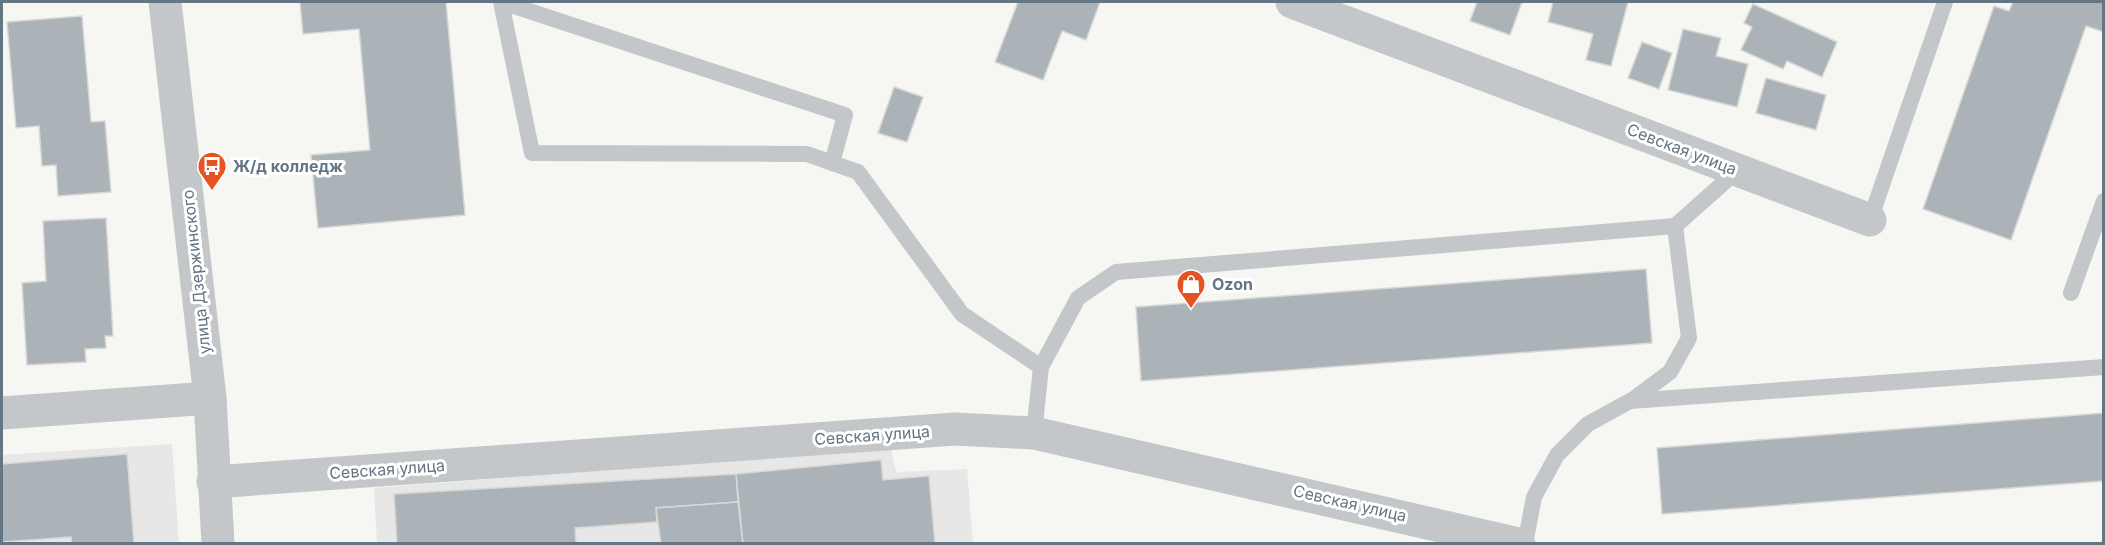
<svg xmlns="http://www.w3.org/2000/svg" width="2105" height="545" font-family="Inter,sans-serif">
<style>
.built{fill:#e6e7e6}
.building{fill:#abb3b9;stroke:#d7d7d5;stroke-width:1.5}
.lines{fill:none;stroke-linecap:round;stroke-linejoin:round}
.service{stroke:#c3c7ca;stroke-width:16}
.minor{stroke:#c3c7ca;stroke-width:33}
.labels{text-anchor:middle;dominant-baseline:central;stroke-width:6;stroke-linejoin:round;paint-order:stroke}
.street-label{font-size:16px;fill:#647584;stroke:#fff}
.poi-label{font-size:16px;font-weight:bold;fill:#647584;stroke:#fff;text-anchor:start}
</style>
<rect width="100%" height="100%" fill="#f6f6f2"/>
<!-- built -->
<g class="built">
<path d="M172,444L179,543L2,544V455Z"/>
<path d="M891,448L896,472L967,469L973,543H377L374,488Z"/>
</g>
<!-- building -->
<g class="building">
<path d="M300,2H446L465,215L318,228L311,155L370,150L359,29L303,34Z"/>
<path d="M1018,2H1100L1086,40L1062,31L1043,80L995,62Z"/>
<path d="M1477,2H1522L1510,35L1470,21Z"/>
<path d="M1553,2H1628L1611,66L1586,60L1593,34L1548,22Z"/>
<path d="M2013,2H2104V32L2086,26L2011,240L1923,209L1994,6L2009,11Z"/>
<path d="M1753,4L1837,42L1822,77L1787,61L1783,69L1741,50L1752,27L1744,23Z"/>
<path d="M82,16L91,122L105,121L111,192L58,196L56,165L42,166L39,126L16,128L7,22Z"/>
<path d="M1683,29L1721,38L1716,56L1748,64L1737,107L1668,90Z"/>
<path d="M1642,42L1672,53L1659,89L1628,78Z"/>
<path d="M1766,78L1826,95L1816,130L1756,113Z"/>
<path d="M894,87L923,97L907,142L878,133Z"/>
<path d="M106,218L113,336H105L106,348L85,349L86,362L27,365L22,283L46,281L43,221Z"/>
<path d="M1646,269L1652,343L1141,381L1136,307Z"/>
<path d="M2104,413V481L1662,514L1657,448Z"/>
<path d="M127,454L134,544H72L71,537L2,542V464Z"/>
<path d="M881,460L883,480L929,476L935,544H743L736,474Z"/>
<path d="M736,474L738,502L656,508L657,522L575,528L576,544H397L394,494Z"/>
<path d="M738,502L743,544H661L656,508Z"/>
</g>
<g class="lines">
<!-- service -->
<g class="service">
<path d="M501,2L532,153L807,154L858,172L962,314L1041,367"/>
<path d="M502,2L845,115L832,163"/>
<path d="M1870,220L1945,2"/>
<path d="M2071,293L2104,201"/>
<path d="M1631,401L1670,372L1689,338L1675,226L1738,170"/>
<path d="M1034,433L1041,367L1078,298L1116,272L1675,226"/>
<path d="M1525,544L1534,497L1557,455L1588,424L1630,401L2104,367"/>
</g>
<!-- minor -->
<g class="minor">
<path d="M165,2L210,398L218,544"/>
<path d="M1292,2L1870,220"/>
<path d="M2,413L210,398"/>
<path d="M213,482L955,429L1034,433L1519,544"/>
</g>
</g>
<!-- icons -->
<defs>
<g id="bus-pin" transform="scale(1.5)"><path d="M0 17L-7.5 6A9.5 9.5 0 1 1 7.5 6Z" fill="#e65322" stroke="#fff"/><path d="M-5-6H5V4H4V6H2V4H-2V6H-4V4H-5ZM-3.5-4V0h7V-4ZM-3.5 1.2v1.5H-2V1.2ZM2 1.2v1.5H3.5V1.2Z" fill="#fff"/></g>
<g id="shop-pin" transform="scale(1.5)"><path d="M0 17L-7.5 6A9.5 9.5 0 1 1 7.5 6Z" fill="#e65322" stroke="#fff"/><path d="M-5-2.5h2.3a2.7 3.5 0 0 1 5.4 0H5L5.5 6h-11ZM-1.5-2.5h3a1.5 2.3 0 0 0-3 0Z" fill="#fff"/></g>
</defs>
<g fill-rule="evenodd">
<use href="#bus-pin" x="212" y="166"/>
<use href="#shop-pin" x="1191" y="284"/>
</g>
<g class="labels">
<!-- street labels -->
<g class="street-label">
<text transform="translate(1682 149) rotate(21)">Севская улица</text>
<text transform="translate(196 272) rotate(-96)">улица Дзержинского</text>
<text transform="translate(872 435) rotate(-4)">Севская улица</text>
<text transform="translate(387 469) rotate(-4)">Севская улица</text>
<text transform="translate(1350 503) rotate(13)">Севская улица</text>
</g>
<!-- poi labels -->
<g class="poi-label">
<text x="233" y="166">Ж/д колледж</text>
<text x="1212" y="284">Ozon</text>
</g>
</g>
<!-- border -->
<rect width="2105" height="545" fill="none" stroke="#647584" stroke-width="6"/>
</svg>
